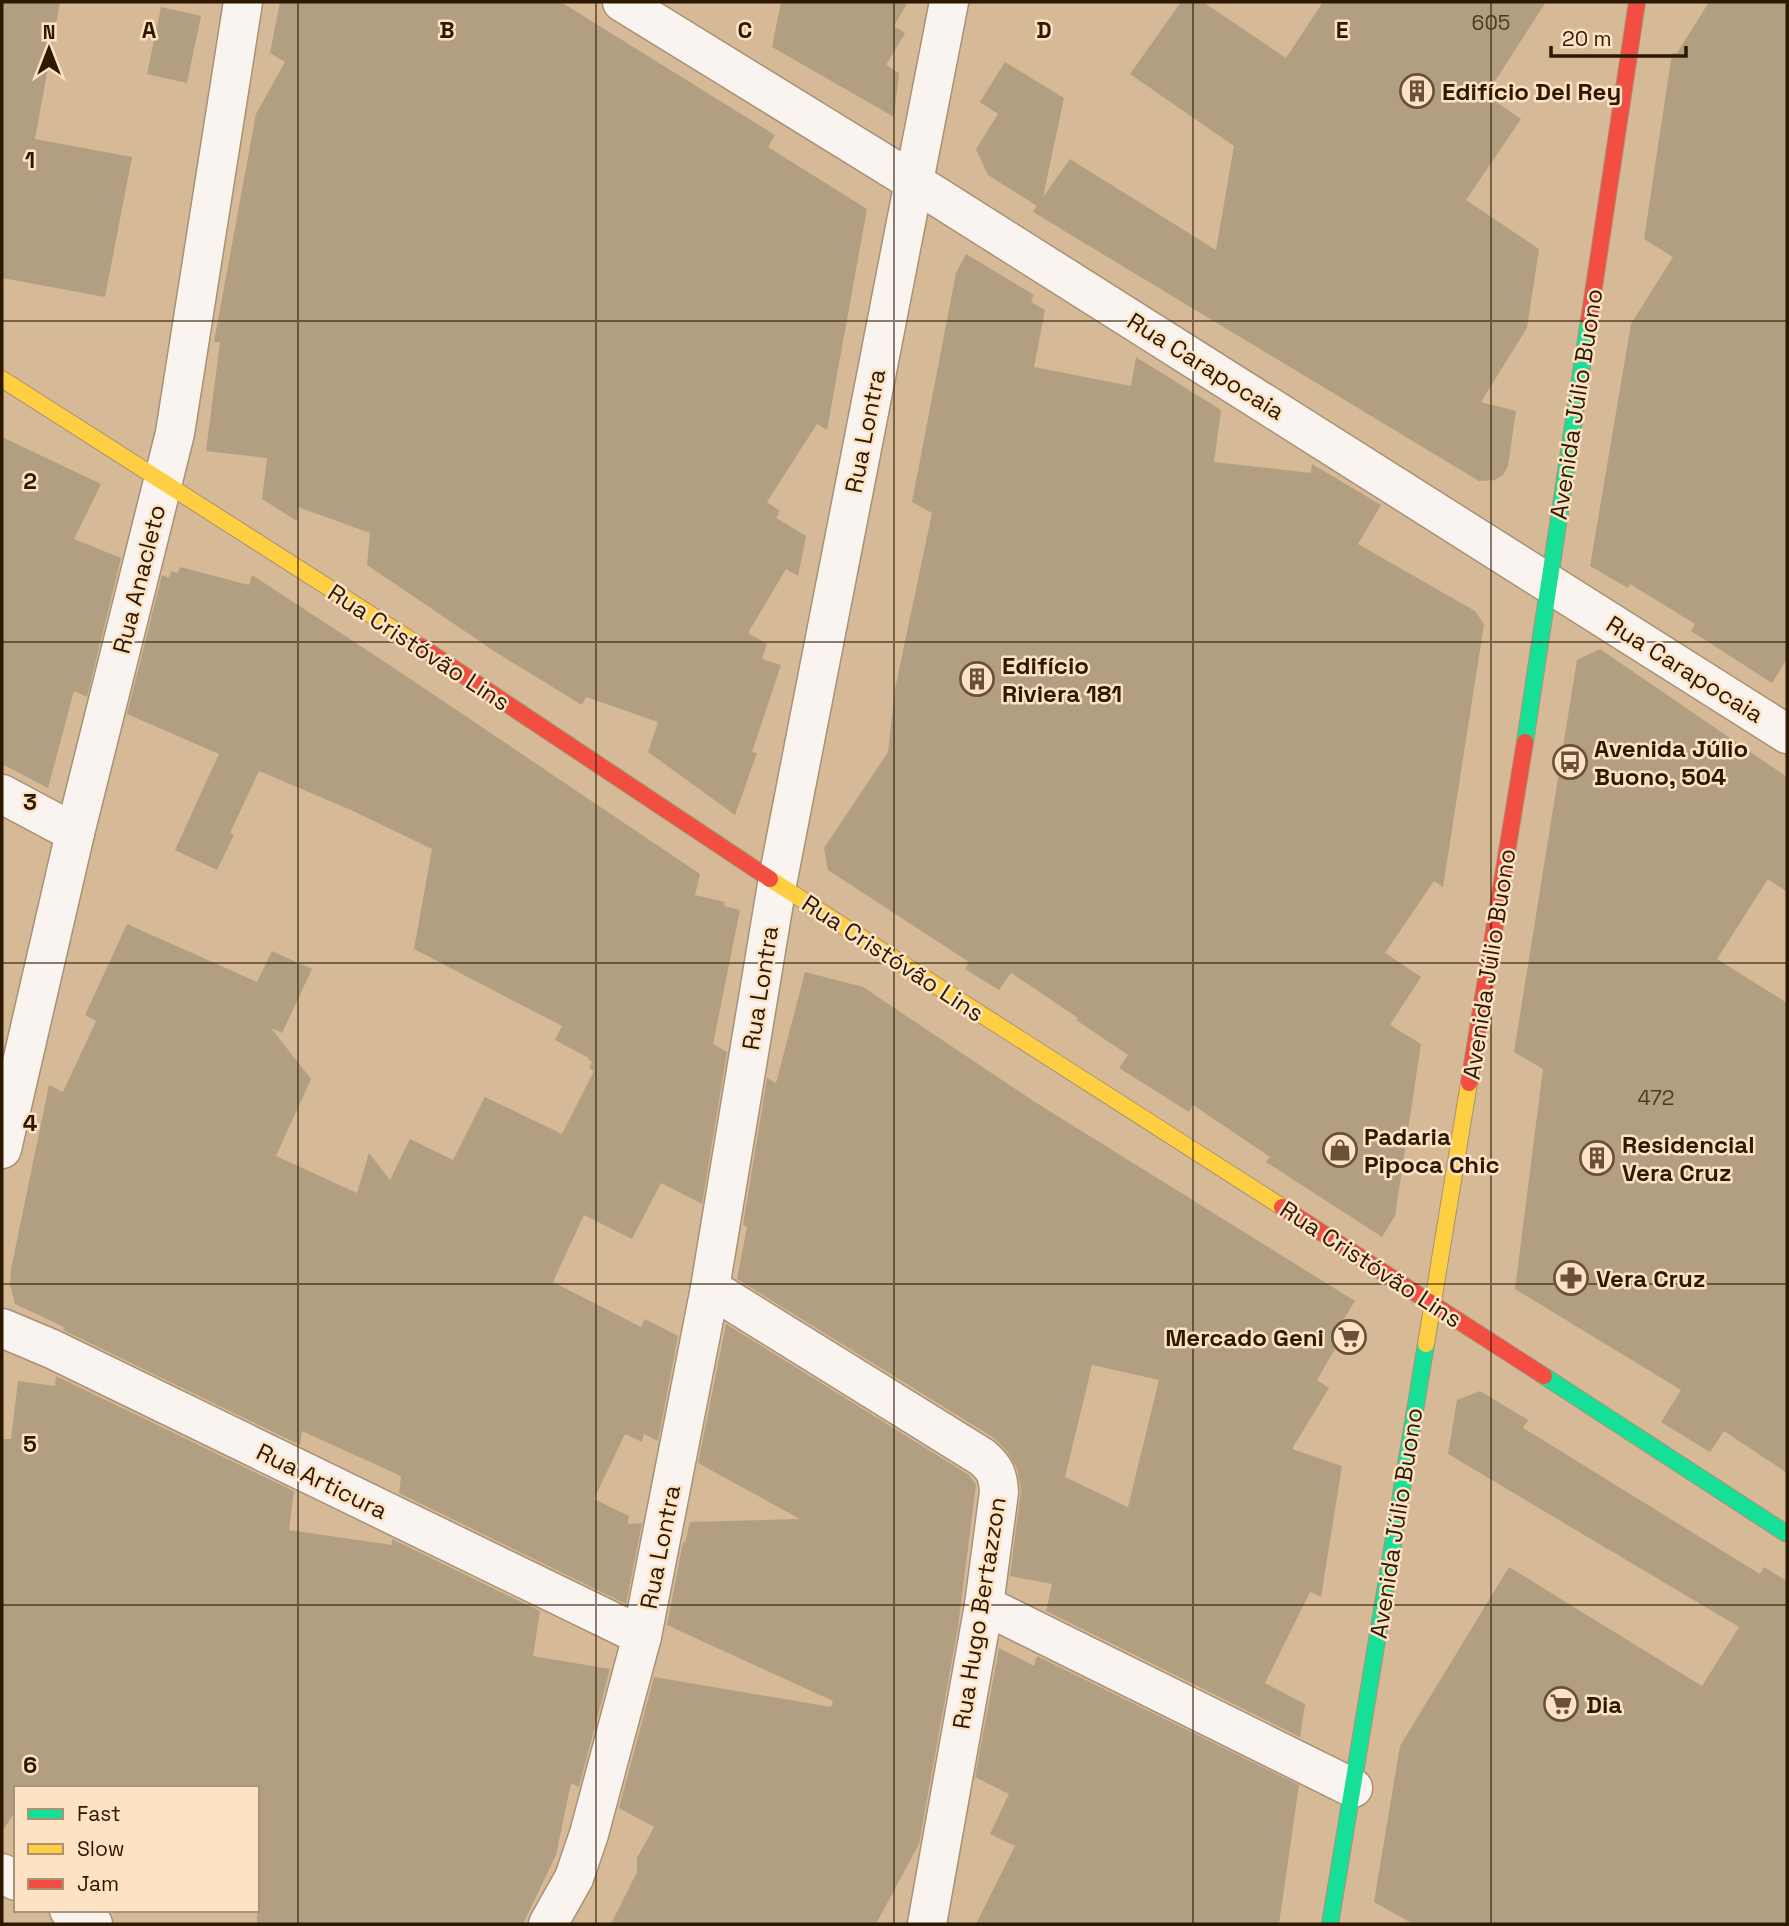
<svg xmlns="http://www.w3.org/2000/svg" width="1789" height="1926" font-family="'Space Grotesk',sans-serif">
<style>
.building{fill:#b29f82;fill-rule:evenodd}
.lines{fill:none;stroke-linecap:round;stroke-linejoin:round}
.street-casing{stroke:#a89175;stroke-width:41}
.fast-casing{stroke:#a89175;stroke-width:18}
.slow-casing{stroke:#a89175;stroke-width:18}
.jam-casing{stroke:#a89175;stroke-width:18}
.street{stroke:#f9f4ef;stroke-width:38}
.fast{stroke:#16e098;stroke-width:16}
.slow{stroke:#ffcf43;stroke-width:16}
.jam{stroke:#f24e42;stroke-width:16}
.grid{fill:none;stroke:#2c1900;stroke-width:2;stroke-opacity:0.55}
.labels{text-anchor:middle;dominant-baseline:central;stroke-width:5;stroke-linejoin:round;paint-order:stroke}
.number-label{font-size:21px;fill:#4e3a20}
.poi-label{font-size:24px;font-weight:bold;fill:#2c1900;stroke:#fde2c4;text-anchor:start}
.street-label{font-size:24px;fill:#2c1900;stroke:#fde2c4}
.grid-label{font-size:23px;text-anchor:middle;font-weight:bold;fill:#2c1900;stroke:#fde2c4;stroke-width:5;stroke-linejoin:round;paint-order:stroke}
</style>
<rect width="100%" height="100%" fill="#d6b997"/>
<!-- building -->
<g class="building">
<path d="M2,2H60L35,139L132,157L105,297L2,278Z"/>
<path d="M280,2H561L775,135L768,147L867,209L827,430L817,424L767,502L780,511L776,518L806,536L798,576L786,569L748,633L767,644L762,659L781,665L752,752L757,753L735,815L648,752L658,722L586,697L582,705L497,653L367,565L370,533L298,507L297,521L262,499L267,458L206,451L220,342H214L256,114L285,62L270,53Z"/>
<path d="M781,2H908L894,26L905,33L886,65L899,73L894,117L772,47Z"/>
<path d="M1181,2H1203L1286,58L1323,2H1546L1486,95L1521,119L1466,200L1539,249L1527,328L1481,402L1516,411L1508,466L1503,475L1495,480L1479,481L1033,212L1037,206L988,175L976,149L998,114L980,102L1005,62L1064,98L1043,197L1070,159L1216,250L1234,146L1130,74Z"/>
<path d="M1709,2H1787V659L1772,683L1691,631L1695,624L1630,584L1628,588L1590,566L1631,324L1673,257L1644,239L1672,53H1677Z"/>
<path d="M161,7L201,16L187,83L147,74Z"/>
<path d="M966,254L1034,295L1031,302L1045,310L1034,367L1131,386L1136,357L1221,410L1214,462L1311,473L1312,464L1381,505L1358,544L1475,611L1484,624L1443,887L1434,881L1385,953L1421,977L1390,1025L1421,1044L1395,1216L1382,1237L1266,1162L1270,1157L1193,1105L1189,1112L1119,1068L1128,1055L1076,1020L1078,1018L1044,995L1011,973L999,990L965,969L969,962L828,870L824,848L888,752L895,689L932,513L912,502L956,273Z"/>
<path d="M2,437L101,484L74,539L121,558L87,697L74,691L48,788L2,764Z"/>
<path d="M180,567L249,585L252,575L391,666L700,874L695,895L725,902L724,906L740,910L713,1044L727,1052L702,1204L661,1183L632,1239L584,1215L553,1282L641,1327L645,1319L678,1336L658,1441L644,1434L642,1442L625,1434L594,1499L629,1516L628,1524L642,1523L626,1604L399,1493L401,1476L302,1431L300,1445L63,1330L64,1327L15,1304L10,1284L11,1269L49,1085L63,1092L96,1021L85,1015L127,924L257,982L272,951L312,969L282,1033L271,1028L311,1079L276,1156L357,1193L369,1153L390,1180L410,1139L453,1160L485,1097L562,1134L594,1071L589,1068L592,1062L588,1059L589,1058L555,1040L562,1026L414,949L432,849L351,810L259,771L230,833L234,835L217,870L175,850L219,754L127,714L162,575L169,578L171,571L178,573Z"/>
<path d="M1600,649L1787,777V892L1768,879L1717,959L1787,1003V1473L1724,1431L1710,1452L1661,1422L1681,1390L1515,1289L1543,1069L1514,1052L1577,660Z"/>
<path d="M805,972L863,987L1035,1102L1355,1301L1332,1338L1339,1342L1317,1380L1329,1388L1292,1449L1342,1466L1321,1597L1310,1592L1265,1683L1305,1704L1300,1737L1046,1611L1052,1584L1010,1576L1021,1490L1017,1468L1006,1450L994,1438L737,1279L747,1227L743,1225L767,1078L776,1083ZM1092,1365L1159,1380L1128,1507L1065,1477Z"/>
<path d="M726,1324L969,1475L976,1485L958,1627L919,1844L876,1924H611L637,1872V1858L654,1827L619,1808L654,1677L831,1707L833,1701L667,1625L683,1542L685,1543L690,1522L800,1519L698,1463Z"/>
<path d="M56,1376L294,1491L289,1530L392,1545V1539L540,1611L533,1656L610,1669L579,1787L571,1783L556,1855L523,1924H257V1788H16V1810L2,1832V1439H11L18,1381L55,1386Z"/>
<path d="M1480,1391L1528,1420L1523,1428L1760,1574L1764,1567L1787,1581V1924H1413L1374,1902L1400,1746L1509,1567L1702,1686L1739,1627L1448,1454L1457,1400Z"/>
<path d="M999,1648L1034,1666L1037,1656L1299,1785L1279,1924H976L1015,1846L990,1834L1009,1794L975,1777Z"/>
</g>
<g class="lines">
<!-- street casing -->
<g class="street-casing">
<g id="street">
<path d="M622,2L914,182L1787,734"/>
<path d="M2,794L75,833"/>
<path d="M2,1149L75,833L175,433L243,2"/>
<path d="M710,1288L982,1457C995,1468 998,1475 999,1492L984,1605L927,1924"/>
<path d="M2,1328L52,1349L642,1636"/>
<path d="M984,1605L1353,1788"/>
<path d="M2,1873L16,1881"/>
<path d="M69,1910L93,1924"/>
<path d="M548,1924L574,1878L589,1834L642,1636L710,1288L777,884L949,2"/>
</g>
</g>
<!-- fast casing -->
<g class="fast-casing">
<g id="fast">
<path d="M1525,742L1589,320"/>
<path d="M1544,1376L1787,1534"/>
<path d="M1330,1924L1426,1344"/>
</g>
</g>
<!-- slow casing -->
<g class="slow-casing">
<g id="slow">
<path d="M2,379L420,646"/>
<path d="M770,879L1282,1207"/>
<path d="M1426,1344L1469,1083"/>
</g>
</g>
<!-- jam casing -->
<g class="jam-casing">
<g id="jam">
<path d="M1589,320L1637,2"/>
<path d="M420,646L770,879"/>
<path d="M1469,1083L1525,742"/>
<path d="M1282,1207L1544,1376"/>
</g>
</g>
<!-- street -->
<use href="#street" class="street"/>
<!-- fast -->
<use href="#fast" class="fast"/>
<!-- slow -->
<use href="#slow" class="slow"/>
<!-- jam -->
<use href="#jam" class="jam"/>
</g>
<!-- grid -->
<path class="grid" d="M298,2V1924M596,2V1924M894,2V1924M1193,2V1924M1491,2V1924M2,321H1787M2,642H1787M2,963H1787M2,1284H1787M2,1605H1787"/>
<!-- icons -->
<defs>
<g id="building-ring" transform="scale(1.75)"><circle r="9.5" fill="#fde2c4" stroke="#685135" stroke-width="1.5"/><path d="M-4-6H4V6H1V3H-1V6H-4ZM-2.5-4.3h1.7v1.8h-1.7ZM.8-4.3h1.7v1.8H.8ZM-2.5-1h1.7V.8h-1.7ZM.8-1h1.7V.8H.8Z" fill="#685135"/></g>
<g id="bus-ring" transform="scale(1.75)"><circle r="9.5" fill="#fde2c4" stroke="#685135" stroke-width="1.5"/><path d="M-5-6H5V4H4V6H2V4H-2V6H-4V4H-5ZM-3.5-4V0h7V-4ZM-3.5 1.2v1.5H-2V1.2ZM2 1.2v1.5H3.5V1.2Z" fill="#685135"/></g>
<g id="shop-ring" transform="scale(1.75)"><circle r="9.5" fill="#fde2c4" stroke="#685135" stroke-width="1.5"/><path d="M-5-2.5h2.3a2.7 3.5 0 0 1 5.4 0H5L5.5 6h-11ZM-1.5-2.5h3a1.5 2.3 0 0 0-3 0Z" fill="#685135"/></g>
<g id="pharmacy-ring" transform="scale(1.75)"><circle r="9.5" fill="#fde2c4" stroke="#685135" stroke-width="1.5"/><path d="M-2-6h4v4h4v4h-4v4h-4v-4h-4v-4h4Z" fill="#685135"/></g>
<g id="supermarket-ring" transform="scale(1.75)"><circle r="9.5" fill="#fde2c4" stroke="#685135" stroke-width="1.5"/><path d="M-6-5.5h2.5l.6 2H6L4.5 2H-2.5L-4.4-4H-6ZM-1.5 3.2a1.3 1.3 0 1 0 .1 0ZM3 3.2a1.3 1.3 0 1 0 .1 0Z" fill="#685135"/></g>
</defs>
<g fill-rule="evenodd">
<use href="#building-ring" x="1417" y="91"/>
<use href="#building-ring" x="977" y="679"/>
<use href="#bus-ring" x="1570" y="762"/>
<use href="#shop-ring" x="1340" y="1150"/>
<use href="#building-ring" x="1597" y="1158"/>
<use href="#pharmacy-ring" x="1571" y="1278"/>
<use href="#supermarket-ring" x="1349" y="1337"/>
<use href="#supermarket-ring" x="1561" y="1704"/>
</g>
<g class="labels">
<!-- number labels -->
<g class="number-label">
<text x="1491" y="22">605</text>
<text x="1656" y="1097">472</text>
</g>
<!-- poi labels -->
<g class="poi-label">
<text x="1442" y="91">Edifício Del Rey</text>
<text x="1002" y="665">Edifício<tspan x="1002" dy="28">Riviera 181</tspan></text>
<text x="1594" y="748">Avenida Júlio<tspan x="1594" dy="28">Buono, 504</tspan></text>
<text x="1364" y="1136">Padaria<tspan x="1364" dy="28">Pipoca Chic</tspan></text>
<text x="1622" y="1144">Residencial<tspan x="1622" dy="28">Vera Cruz</tspan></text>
<text x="1596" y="1278">Vera Cruz</text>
<text x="1324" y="1337" text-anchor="end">Mercado Geni</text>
<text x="1586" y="1704">Dia</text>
</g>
<!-- street labels -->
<g class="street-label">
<text transform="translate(1206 366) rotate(32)">Rua Carapocaia</text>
<text transform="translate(1576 404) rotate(-81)">Avenida Júlio Buono</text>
<text transform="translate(865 431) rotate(-79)">Rua Lontra</text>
<text transform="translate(139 579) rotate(-76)">Rua Anacleto</text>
<text transform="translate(419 647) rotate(33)">Rua Cristóvão Lins</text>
<text transform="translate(1685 669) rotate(32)">Rua Carapocaia</text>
<text transform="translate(893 958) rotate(33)">Rua Cristóvão Lins</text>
<text transform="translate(1489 964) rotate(-81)">Avenida Júlio Buono</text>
<text transform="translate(760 988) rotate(-81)">Rua Lontra</text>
<text transform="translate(1371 1264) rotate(33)">Rua Cristóvão Lins</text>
<text transform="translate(322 1481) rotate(26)">Rua Articura</text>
<text transform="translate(1396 1523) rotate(-81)">Avenida Júlio Buono</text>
<text transform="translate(660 1547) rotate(-79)">Rua Lontra</text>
<text transform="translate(979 1613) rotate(-81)">Rua Hugo Bertazzon</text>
</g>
</g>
<g class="grid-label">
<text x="149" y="38">A</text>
<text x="447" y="38">B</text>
<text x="745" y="38">C</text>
<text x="1044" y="38">D</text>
<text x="1342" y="38">E</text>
<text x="30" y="168">1</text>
<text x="30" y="489">2</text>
<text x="30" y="810">3</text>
<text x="30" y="1131">4</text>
<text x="30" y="1452">5</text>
<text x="30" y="1773">6</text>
</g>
<!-- border -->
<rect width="1789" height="1926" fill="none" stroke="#2c1900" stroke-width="7"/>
<!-- legend -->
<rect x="14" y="1786" width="245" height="126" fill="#fde2c4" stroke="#a99276" stroke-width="2"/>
<rect x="28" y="1809" width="35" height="10" fill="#16e098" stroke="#a99276" stroke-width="2"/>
<text x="77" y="1821" font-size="21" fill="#2c1900">Fast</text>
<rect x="28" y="1844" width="35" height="10" fill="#ffcf43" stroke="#a99276" stroke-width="2"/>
<text x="77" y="1856" font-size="21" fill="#2c1900">Slow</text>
<rect x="28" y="1879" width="35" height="10" fill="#f24e42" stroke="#a99276" stroke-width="2"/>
<text x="77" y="1891" font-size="21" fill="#2c1900">Jam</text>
<!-- north arrow -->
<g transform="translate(49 49)" stroke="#fde2c4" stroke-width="5" paint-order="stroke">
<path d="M0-5L12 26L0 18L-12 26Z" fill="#2c1900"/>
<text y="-10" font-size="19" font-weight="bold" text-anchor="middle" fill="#2c1900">N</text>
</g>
<!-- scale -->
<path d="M1551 46v10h135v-10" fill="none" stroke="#2c1900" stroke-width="3.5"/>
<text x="1562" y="46" font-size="21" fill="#2c1900" stroke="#fde2c4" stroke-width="5" paint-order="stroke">20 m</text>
</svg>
